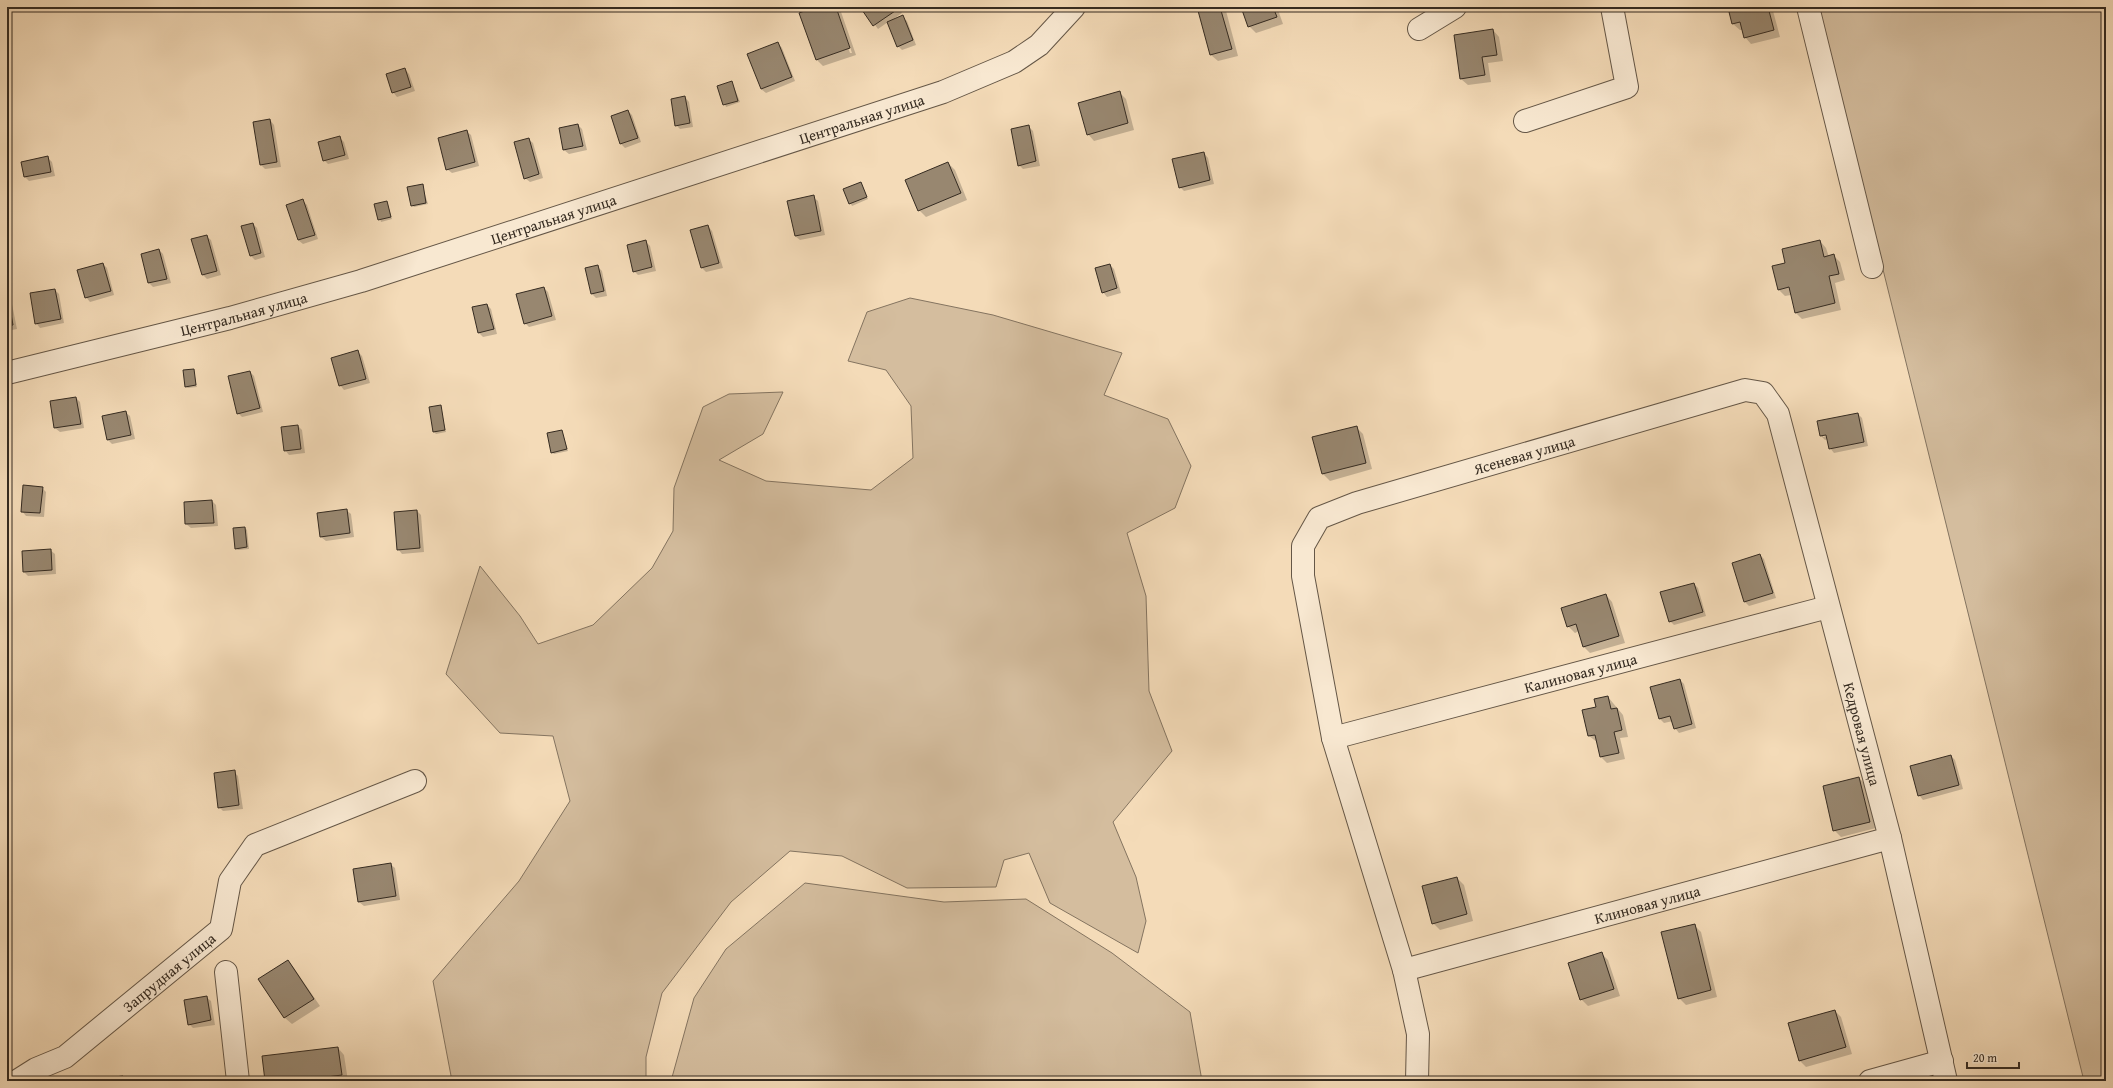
<svg xmlns="http://www.w3.org/2000/svg" width="2113" height="1088" font-family="'Gentium Book Plus',serif">
<style>
.green{fill:#d4bd9e;stroke:#847460}
.shadow{fill:#0003;fill-rule:evenodd}
.building{fill:#988770;stroke:#352b21}
.lines{fill:none;stroke-linecap:round;stroke-linejoin:round}
.minor-casing{stroke:#655747;stroke-width:24}
.minor{stroke:#f8e8d1;stroke-width:22}
.labels{text-anchor:middle;dominant-baseline:central;stroke-width:4;stroke-linejoin:round;paint-order:stroke}
.street-label{font-size:15px;fill:#352b21;stroke:#f8e8d1}
</style>
<rect width="100%" height="100%" fill="#f4dbb8"/>
<filter id="stains"><feTurbulence type="fractalNoise" baseFrequency=".005" numOctaves="4"/><feColorMatrix values="0 0 0 0 .2 0 0 0 0 .09 0 0 0 0 .02 0 0 0 .5 -.17"/></filter>
<radialGradient id="worn" r=".72"><stop offset=".6" stop-color="#630" stop-opacity="0"/><stop offset="1" stop-color="#630" stop-opacity=".3"/></radialGradient>
<!-- green -->
<g class="green">
<path d="M1818,7H2106V1081H2084Z"/>
<path d="M910,298L993,315L1122,353L1104,395L1168,419L1191,466L1175,508L1127,533L1146,596L1149,691L1172,751L1113,822L1136,877L1146,921L1138,953L1050,903L1029,853L1004,860L996,887L907,888L842,856L790,851L731,902L662,993L646,1057V1081H452L433,981L519,881L570,801L553,736L500,733L446,674L480,566L520,616L538,644L593,625L652,568L673,531L674,488L703,407L729,394L783,392L763,434L719,460L766,481L871,490L913,458L911,406L886,370L848,361L867,312Z"/>
<path d="M805,883L944,902L1026,899L1112,953L1190,1012L1202,1081H671L694,998L726,949Z"/>
</g>
<!-- shadow -->
<g class="shadow">
<path d="M819,7H838L840,9L856,55L823,66L817,60ZM835,9H837L852,53H850Z"/>
<path d="M862,7H898L902,13L892,20L902,17L907,21L916,45L902,50L898,46L888,22L878,29Z"/>
<path d="M1198,7H1225L1238,56L1218,61L1211,55Z"/>
<path d="M1242,7H1277L1283,24L1256,33L1249,26Z"/>
<path d="M1732,7H1772L1780,37L1751,44L1745,37L1743,30H1740L1733,24L1730,13L1733,12Z"/>
<path d="M1493,30L1499,37L1503,61L1488,63L1491,82L1468,85L1461,79Z"/>
<path d="M778,43L782,48L795,81L766,93L761,89Z"/>
<path d="M405,69L409,74L415,91L397,97L393,92Z"/>
<path d="M732,82L740,102L726,107L718,86Z"/>
<path d="M1120,93L1126,99L1134,130L1094,141L1088,134Z"/>
<path d="M685,97L689,102L693,127L680,129L676,125Z"/>
<path d="M628,111L632,115L641,142L625,148L621,144L612,117Z"/>
<path d="M270,120L274,125L281,167L265,169L261,165Z"/>
<path d="M578,125L582,129L587,150L569,154L564,150Z"/>
<path d="M1028,126L1033,131L1040,166L1023,169L1019,165Z"/>
<path d="M466,131L471,135L479,166L452,173L447,169Z"/>
<path d="M340,138L344,142L349,159L328,164L324,160Z"/>
<path d="M528,139L533,143L543,178L530,182L525,178Z"/>
<path d="M1204,153L1208,158L1214,184L1184,191L1180,187Z"/>
<path d="M47,157L52,162L55,176L29,181L25,177L22,162Z"/>
<path d="M948,163L955,170L967,200L926,217L919,210Z"/>
<path d="M860,183L868,199L852,206L844,190Z"/>
<path d="M422,185L428,204L414,207L412,205Z"/>
<path d="M813,197L818,201L825,235L800,240L795,236Z"/>
<path d="M303,201L307,205L318,239L303,244L298,240L287,206Z"/>
<path d="M387,202L392,219L381,222L375,204Z"/>
<path d="M253,224L257,228L265,257L255,260L251,256L242,227Z"/>
<path d="M708,226L712,231L723,268L706,272L702,268L692,231Z"/>
<path d="M206,236L211,240L221,275L207,279L203,275L193,240Z"/>
<path d="M1820,241L1826,248L1829,257L1834,256L1840,262L1845,280L1835,283L1841,310L1802,319L1796,313L1791,295L1785,296L1779,290Z"/>
<path d="M646,242L650,246L656,271L638,275L634,271Z"/>
<path d="M159,250L163,254L171,283L153,287L149,283L142,254Z"/>
<path d="M103,264L107,268L114,295L90,302L86,297Z"/>
<path d="M1110,265L1114,269L1121,293L1107,297L1103,292Z"/>
<path d="M598,267L602,271L607,296L596,298L592,294Z"/>
<path d="M544,288L548,292L556,320L529,327L525,323Z"/>
<path d="M55,290L59,294L64,323L40,328L36,323Z"/>
<path d="M7,291L10,294L17,329L7,331Z"/>
<path d="M487,305L491,309L497,334L483,337L479,333Z"/>
<path d="M358,352L362,356L370,383L344,390L340,385Z"/>
<path d="M193,370L197,387L188,388L186,387Z"/>
<path d="M250,372L254,376L263,412L242,417L238,413Z"/>
<path d="M76,398L80,402L84,428L60,432L55,428L51,402Z"/>
<path d="M440,406L446,432L436,434L434,432Z"/>
<path d="M125,412L130,416L135,439L112,444L108,440Z"/>
<path d="M1858,414L1862,418L1868,446L1834,453L1830,448L1828,439L1825,440L1821,436L1818,422ZM1831,433V435L1823,437V435Z"/>
<path d="M298,426L302,430L305,453L289,455L285,450Z"/>
<path d="M1356,427L1363,434L1372,469L1330,481L1323,474L1314,438Z"/>
<path d="M562,431L568,451L554,454L552,452Z"/>
<path d="M42,488L46,492L44,517L26,516L22,511Z"/>
<path d="M212,501L216,505L218,526L191,528L186,524L185,503Z"/>
<path d="M346,510L351,514L354,537L326,541L321,537Z"/>
<path d="M417,511L421,515L424,552L402,554L398,549Z"/>
<path d="M245,528L247,530L249,549L238,550L236,548Z"/>
<path d="M50,550L55,554L56,574L28,576L24,572Z"/>
<path d="M1760,555L1764,559L1776,598L1749,606L1745,602L1733,564Z"/>
<path d="M1694,584L1698,588L1706,616L1674,625L1670,621Z"/>
<path d="M1606,595L1612,602L1625,643L1590,653L1584,647L1579,631L1575,633L1568,626Z"/>
<path d="M1680,680L1684,684L1696,728L1679,733L1675,728L1673,721L1664,723L1660,719Z"/>
<path d="M1608,697L1623,715L1628,737L1620,738L1625,759L1607,763L1601,757L1597,742L1589,736L1583,711L1597,707Z"/>
<path d="M1951,756L1955,760L1963,789L1923,800L1919,795Z"/>
<path d="M234,772L238,776L243,809L223,811L219,807Z"/>
<path d="M1859,778L1866,785L1876,828L1841,837L1834,830Z"/>
<path d="M390,864L395,868L400,900L364,906L359,902Z"/>
<path d="M1457,878L1464,885L1473,921L1440,930L1433,923Z"/>
<path d="M1694,925L1701,932L1717,997L1686,1005L1679,998Z"/>
<path d="M1601,953L1608,960L1620,996L1588,1006L1581,999Z"/>
<path d="M288,961L294,968L320,1006L292,1024L285,1018L260,980Z"/>
<path d="M206,997L211,1001L215,1025L193,1028L189,1024Z"/>
<path d="M1835,1011L1841,1017L1852,1054L1806,1067L1800,1061Z"/>
<path d="M338,1048L344,1055L348,1081H266Z"/>
</g>
<!-- building -->
<g class="building">
<path d="M815,7H836L850,48L816,60L799,13Z"/>
<path d="M860,7H897L898,9L873,26Z"/>
<path d="M1197,7H1220L1232,49L1210,55Z"/>
<path d="M1241,7H1273L1277,17L1248,27Z"/>
<path d="M1731,7H1768L1774,30L1744,38L1740,22L1732,24L1729,12L1732,11Z"/>
<path d="M903,15L913,40L897,47L887,22Z"/>
<path d="M1493,29L1497,55L1482,57L1485,75L1460,79L1454,35Z"/>
<path d="M778,42L792,77L761,89L747,54Z"/>
<path d="M405,68L411,87L392,93L386,74Z"/>
<path d="M732,81L738,101L723,105L717,86Z"/>
<path d="M1120,91L1128,123L1087,135L1078,103Z"/>
<path d="M685,96L690,123L675,126L671,99Z"/>
<path d="M628,110L638,138L620,144L611,116Z"/>
<path d="M270,119L277,162L260,165L253,122Z"/>
<path d="M578,124L583,146L563,150L559,128Z"/>
<path d="M1029,125L1036,161L1018,166L1011,129Z"/>
<path d="M467,130L475,162L446,170L438,138Z"/>
<path d="M340,136L345,155L323,161L318,142Z"/>
<path d="M529,138L539,174L524,179L514,142Z"/>
<path d="M1204,152L1210,180L1179,188L1172,159Z"/>
<path d="M48,156L51,172L24,177L21,162Z"/>
<path d="M948,162L961,193L918,211L905,180Z"/>
<path d="M861,182L867,197L849,204L843,189Z"/>
<path d="M423,184L426,203L411,206L407,187Z"/>
<path d="M814,195L821,231L795,236L787,201Z"/>
<path d="M303,199L315,235L298,240L286,205Z"/>
<path d="M387,201L391,217L378,220L374,204Z"/>
<path d="M253,223L261,253L250,256L241,226Z"/>
<path d="M708,225L719,263L701,268L690,230Z"/>
<path d="M207,235L217,271L202,275L191,239Z"/>
<path d="M646,240L652,267L633,272L627,245Z"/>
<path d="M1820,240L1824,257L1834,254L1839,274L1829,276L1835,303L1795,313L1789,287L1778,290L1772,266L1785,263L1782,249Z"/>
<path d="M159,249L167,279L148,283L141,254Z"/>
<path d="M103,263L111,291L85,298L77,270Z"/>
<path d="M1110,264L1117,288L1102,293L1095,268Z"/>
<path d="M598,265L604,291L591,294L585,268Z"/>
<path d="M544,287L552,316L524,324L516,294Z"/>
<path d="M55,289L61,319L35,324L30,293Z"/>
<path d="M7,292L13,325L7,326Z"/>
<path d="M487,304L494,329L478,333L472,307Z"/>
<path d="M358,350L366,379L339,386L331,358Z"/>
<path d="M194,369L196,385L185,387L183,370Z"/>
<path d="M250,371L260,408L237,414L228,376Z"/>
<path d="M76,397L81,424L54,428L50,401Z"/>
<path d="M441,405L445,430L433,432L429,407Z"/>
<path d="M126,411L131,435L107,440L102,416Z"/>
<path d="M1858,413L1864,442L1829,449L1826,435L1820,436L1817,421Z"/>
<path d="M298,425L301,449L284,451L281,427Z"/>
<path d="M1357,426L1366,463L1322,474L1312,437Z"/>
<path d="M562,430L567,449L551,453L547,433Z"/>
<path d="M23,485L43,487L40,513L21,512Z"/>
<path d="M212,500L214,523L185,524L184,502Z"/>
<path d="M347,509L350,533L320,537L317,513Z"/>
<path d="M417,510L420,548L397,550L394,512Z"/>
<path d="M245,527L247,547L235,549L233,528Z"/>
<path d="M51,549L52,570L23,572L22,551Z"/>
<path d="M1760,554L1773,593L1744,602L1732,563Z"/>
<path d="M1694,583L1703,612L1669,622L1660,592Z"/>
<path d="M1606,594L1619,636L1583,647L1576,624L1567,627L1561,608Z"/>
<path d="M1680,679L1692,724L1674,729L1670,716L1659,719L1650,687Z"/>
<path d="M1608,696L1611,709L1617,708L1622,730L1614,732L1619,753L1600,757L1595,735L1588,736L1582,710L1596,707L1594,699Z"/>
<path d="M1951,755L1959,785L1918,796L1910,766Z"/>
<path d="M235,770L239,805L218,808L214,773Z"/>
<path d="M1859,777L1870,822L1833,831L1823,786Z"/>
<path d="M391,863L396,896L358,902L353,869Z"/>
<path d="M1457,877L1467,914L1432,924L1422,886Z"/>
<path d="M1695,924L1711,990L1678,999L1661,932Z"/>
<path d="M1602,952L1614,989L1580,1000L1568,963Z"/>
<path d="M288,960L314,999L284,1018L258,979Z"/>
<path d="M207,996L211,1020L188,1025L184,1000Z"/>
<path d="M1835,1010L1846,1047L1799,1061L1788,1023Z"/>
<path d="M338,1047L342,1075L296,1081H265L262,1056Z"/>
<path d="M123,1076L124,1081H96V1079Z"/>
</g>
<g class="lines">
<!-- minor casing -->
<g class="minor-casing">
<g id="minor">
<path d="M1808,7L1872,267"/>
<path d="M1419,29L1455,7"/>
<path d="M1525,121L1627,87L1612,7"/>
<path id="s1" d="M7,373L230,318L361,281L943,92L1014,62L1039,45L1074,7"/>
<path id="s2" d="M1333,738L1828,607"/>
<path id="s3" d="M1404,970L1890,838"/>
<path d="M226,972L238,1081"/>
<path id="s4" d="M17,1081L36,1069L65,1057L221,929L230,881L255,845L415,781"/>
<path id="s5" d="M1417,1081L1418,1034L1404,970L1333,738L1303,576V546L1319,518L1357,503L1745,390L1763,393L1778,414L1890,838L1946,1081"/>
<path d="M1870,1081L1942,1061"/>
</g>
</g>
<!-- minor -->
<use href="#minor" class="minor"/>
</g>
<g class="labels">
<!-- street labels -->
<g class="street-label">
<text stroke="none"><textPath href="#s1" startOffset="892">Центральная улица</textPath></text>
<text stroke="none"><textPath href="#s1" startOffset="568">Центральная улица</textPath></text>
<text stroke="none"><textPath href="#s1" startOffset="244">Центральная улица</textPath></text>
<text stroke="none"><textPath href="#s5" startOffset="797">Ясеневая улица</textPath></text>
<text stroke="none"><textPath href="#s2" startOffset="256">Калиновая улица</textPath></text>
<text stroke="none"><textPath href="#s5" startOffset="1402">Кедровая улица</textPath></text>
<text stroke="none"><textPath href="#s3" startOffset="252">Клиновая улица</textPath></text>
<text stroke="none"><textPath href="#s4" startOffset="188">Запрудная улица</textPath></text>
</g>
</g>
<!-- margin -->
<rect width="2113" height="1088" fill="none" stroke="#f4dbb8" stroke-width="24"/>
<rect x="8" y="8" width="2097" height="1072" fill="none" stroke="#352b21" stroke-width="2"/>
<rect x="12" y="12" width="2089" height="1064" fill="none" stroke="#352b21"/>
<!-- scale -->
<path d="M1967 1062v6h52v-6" fill="none" stroke="#352b21" stroke-width="2"/>
<text x="1973" y="1062" font-size="12" fill="#352b21" stroke="#f8e8d1" stroke-width="3" paint-order="stroke">20 m</text>
<rect width="100%" height="100%" filter="url(#stains)"/>
<rect width="100%" height="100%" fill="url(#worn)"/>
</svg>
